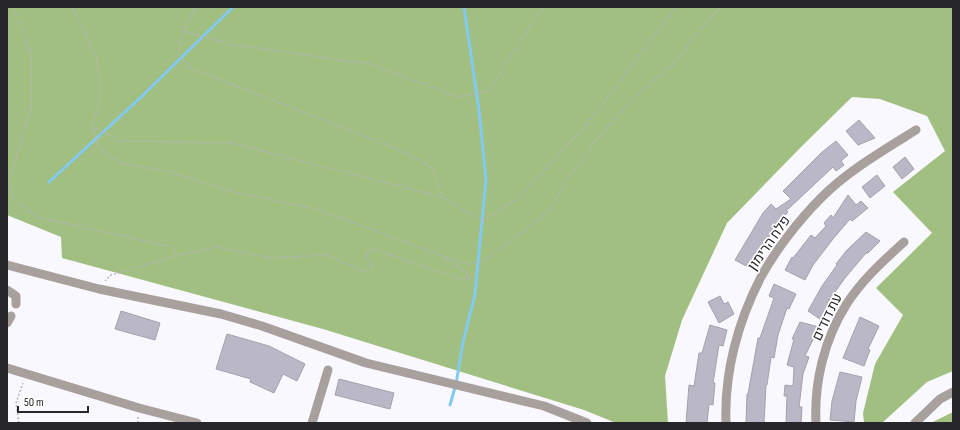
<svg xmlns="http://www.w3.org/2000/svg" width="960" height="430" font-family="'Sofia Sans Condensed',Heebo,sans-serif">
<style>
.forest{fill:#a0bf81}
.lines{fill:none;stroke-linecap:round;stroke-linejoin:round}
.stream{stroke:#83caf1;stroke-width:3}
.building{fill:#bab8c6;stroke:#a3a1ae}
.path{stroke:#b6b5bb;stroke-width:1.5;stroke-dasharray:2 2;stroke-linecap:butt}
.minor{stroke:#a7a09d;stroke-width:9}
.labels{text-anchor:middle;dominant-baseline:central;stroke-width:3.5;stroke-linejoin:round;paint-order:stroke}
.street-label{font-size:14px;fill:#26262b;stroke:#fff}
</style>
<rect width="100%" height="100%" fill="#f9f8fe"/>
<!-- forest -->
<g class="forest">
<path d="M7,7H953V371L927,382L882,423H864L863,413L875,364L903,315L876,288L932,233L893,192L945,151L927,116L880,99L852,97L803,145L727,223L682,320L665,376L668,423H616L584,410L323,329L62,258L61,237L7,215Z"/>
<path d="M953,412V423H932L933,422Z"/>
</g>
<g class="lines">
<!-- stream -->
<g class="stream">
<path d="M49,182L139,99L233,7"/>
<path d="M450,405L456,384L463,342L475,294L486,180L479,110L464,7"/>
</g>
</g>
<!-- building -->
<g class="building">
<path d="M859,120L875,138L858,145L846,131Z"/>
<path d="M836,141L848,155L841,161L844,165L836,171L833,167L786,211L788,212L771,231L773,232L763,244L750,268L735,260L763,213L771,204L776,209L791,199L783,191L821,153Z"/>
<path d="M905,157L914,169L902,179L893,167Z"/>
<path d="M877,175L885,186L870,198L862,187Z"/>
<path d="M848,195L856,205L861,201L868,208L852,221L850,219L833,239L813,265L805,280L785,270L792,257L793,258L811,235L815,238L826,226L824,223L831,215L833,218Z"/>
<path d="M866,232L880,241L868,253H866L845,278L827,303L831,305L820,319L808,311L822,286L837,265L836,264L847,250Z"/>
<path d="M774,284L796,294L789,309L787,308L778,335L774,358L771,357L767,385H766L764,423H746L747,394H748L758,338H760L774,298L769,296Z"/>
<path d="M720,296L724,304L728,302L734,314L719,323L708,302Z"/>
<path d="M121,311L160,323L155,340L115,329Z"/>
<path d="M860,317L879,326L868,349L870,350L864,366L843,358Z"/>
<path d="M800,322L819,327L805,356L809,357L803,374L799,407H802L801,423H786L787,396H784L785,385L793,386L794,367L787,365L794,339H792Z"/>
<path d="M710,325L727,330L723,346L719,345L713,383H715L713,405L709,404L707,423H686L689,385L694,386L699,353H702Z"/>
<path d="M227,334L269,346L305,364L297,381L283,374L274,393L250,382L251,379L216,369Z"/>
<path d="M840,372L862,377L856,401L854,422L830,420L832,401Z"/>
<path d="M339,379L394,393L390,409L335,395Z"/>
</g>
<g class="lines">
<!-- path -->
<g class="path">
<path d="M13,7L31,54V108L10,179L12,197L37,217L173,247L176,256L111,275L105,281"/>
<path d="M72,7L82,26L97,60L100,85L99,105L92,126L97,143L104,152L123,164L170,172L234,192L316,209L457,261L469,264L480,262L488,258L543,216L551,207L571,174L597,139L634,98L674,63L691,41L721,7"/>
<path d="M183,31L196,7"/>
<path d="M92,126L121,141L231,143L442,197L433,168L395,148L188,67L178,51L183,31L230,44L370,64L458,97L489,91L542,7"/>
<path d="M442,197L482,221L517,199L588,123L676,7"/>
<path d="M176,256L216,247L272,258L327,255L363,271L371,269L372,263L366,258V253L373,249L460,279L471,278L465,272L445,258"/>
<path d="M19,423L16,403L23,383"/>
<path d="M138,423V416"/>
</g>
<!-- minor -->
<g class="minor">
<path d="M7,265L99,289L221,314L262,326L366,363L544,406L587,423"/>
<path d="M7,290L16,296V304"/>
<path d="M7,323L11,316"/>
<path d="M7,368L139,408L197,423"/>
<path d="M312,423L328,370"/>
<path d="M726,423C724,373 738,321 761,277C775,251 799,220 820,199C846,172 884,150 916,130"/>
<path d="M816,423C814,383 824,340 846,305C861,281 883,261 904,242"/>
<path d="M915,423L940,399L953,392"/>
</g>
</g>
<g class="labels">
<!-- street labels -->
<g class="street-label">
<text transform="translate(769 243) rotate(-55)">פלח הרימון</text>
<text transform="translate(827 317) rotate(-64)">עת דודים</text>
</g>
</g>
<!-- border -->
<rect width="960" height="430" fill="none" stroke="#26262b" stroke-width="16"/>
<!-- scale -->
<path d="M18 406v6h70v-6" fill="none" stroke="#26262b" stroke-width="2"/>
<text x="24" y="406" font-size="12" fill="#26262b" stroke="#ffffff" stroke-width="3" paint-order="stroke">50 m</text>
</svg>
